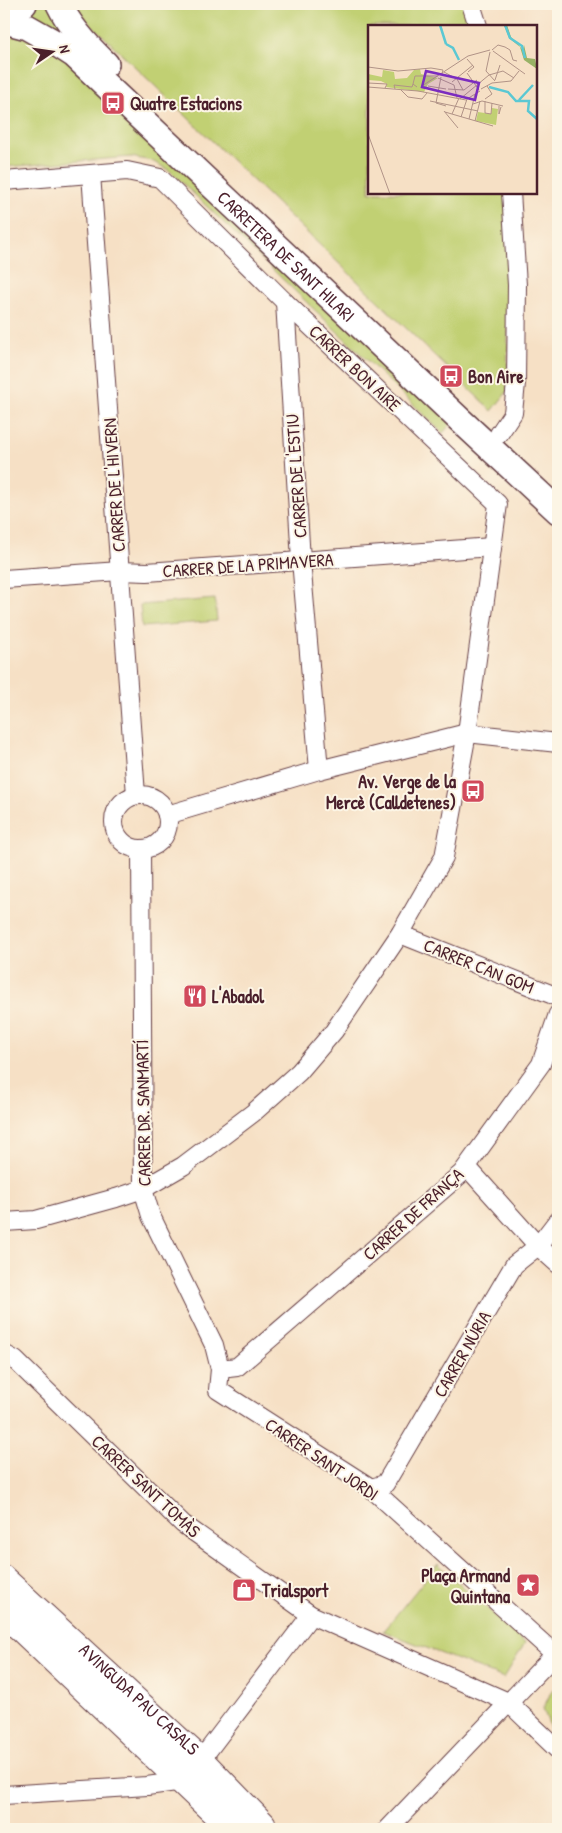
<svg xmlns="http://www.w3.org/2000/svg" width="562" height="1833" font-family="'Patrick Hand',sans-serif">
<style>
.green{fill:#c1d073;stroke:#86784f}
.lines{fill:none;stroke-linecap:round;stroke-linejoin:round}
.street-casing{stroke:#643c42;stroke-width:20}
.secondary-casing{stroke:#643c42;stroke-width:28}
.street{stroke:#fff;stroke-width:18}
.secondary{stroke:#fff;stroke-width:25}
.labels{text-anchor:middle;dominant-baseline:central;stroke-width:4;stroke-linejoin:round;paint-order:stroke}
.poi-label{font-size:18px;font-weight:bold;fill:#4a1f2b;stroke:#fcf5e5;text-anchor:start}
.street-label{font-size:18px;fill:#4a1f2b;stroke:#fcf5e5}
.inset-river{fill:none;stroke:#5bc8d3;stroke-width:2.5}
.inset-road{fill:none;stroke:#b19387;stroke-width:1}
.view{fill:#7b2cbf;fill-opacity:0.15;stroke:#7b2cbf;stroke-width:2.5}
.inset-edge{fill:none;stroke:#4a1f2b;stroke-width:2.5}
</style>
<rect width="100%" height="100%" fill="#fcf5e5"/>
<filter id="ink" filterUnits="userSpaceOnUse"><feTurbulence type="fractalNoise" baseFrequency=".02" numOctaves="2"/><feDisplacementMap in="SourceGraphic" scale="10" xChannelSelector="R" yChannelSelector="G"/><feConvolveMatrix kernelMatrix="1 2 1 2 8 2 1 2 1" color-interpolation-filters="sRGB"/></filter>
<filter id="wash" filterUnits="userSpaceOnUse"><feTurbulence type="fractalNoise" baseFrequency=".0096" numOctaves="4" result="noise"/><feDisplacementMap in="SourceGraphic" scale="20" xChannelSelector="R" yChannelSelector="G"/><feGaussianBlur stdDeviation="1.12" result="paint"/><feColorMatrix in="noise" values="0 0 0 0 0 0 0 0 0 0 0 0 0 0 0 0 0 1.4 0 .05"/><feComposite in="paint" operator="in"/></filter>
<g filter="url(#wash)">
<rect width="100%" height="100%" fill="#f6e0c5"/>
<!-- green -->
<g class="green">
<path d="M36,4H49L72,38L30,22L27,12Z"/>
<path d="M70,4H470L475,26H370V192L510,193L507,392L492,411Z"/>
<path d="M4,34L21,36L57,50L454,420L443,433L170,171L152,161L131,157L4,167Z"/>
<path d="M215,599L217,621L142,627L140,605Z"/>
<path d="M438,1564L525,1643L504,1678L383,1631Z"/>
<path d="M558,1688V1735L551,1729L543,1709L552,1690Z"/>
</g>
</g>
<g filter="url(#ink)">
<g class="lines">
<!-- street casing -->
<g class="street-casing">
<g id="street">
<path d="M471,4L478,26"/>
<path d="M91,174L136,795"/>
<path d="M4,181L127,171L160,178L285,302L498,504L467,733L444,857L400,934L334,1031L299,1072L253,1113L183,1166L143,1189L116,1198L36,1220L4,1222"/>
<path d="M285,302L301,560L319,770"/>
<path d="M499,434L513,413L516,383L517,285L511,192"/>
<path d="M4,579L120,571L147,572L492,547"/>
<circle cx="141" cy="822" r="27"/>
<path d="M167,815L319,770L467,733L558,743"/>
<path d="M141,849L143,1189L151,1216L214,1345L220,1369L218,1390L371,1488L558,1657"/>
<path d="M400,934L558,997"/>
<path d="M467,1167L538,1246L558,1264"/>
<path d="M4,1354L15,1360L183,1524L311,1615L508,1702L558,1750"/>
<path d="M220,1369L237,1367L462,1173L541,1064L558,1014"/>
<path d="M371,1488L385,1484L514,1265L538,1246L558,1220"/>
<path id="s1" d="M4,1574L203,1757L266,1822V1829"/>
<path d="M4,1618L226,1829"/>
<path d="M203,1757L311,1615"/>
<path d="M4,1795L147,1786L176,1782"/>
<path d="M388,1829L558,1651"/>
</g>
</g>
<!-- secondary casing -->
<g class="secondary-casing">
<g id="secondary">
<path d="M59,4C70,27 88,47 106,64"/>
<path d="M4,19L24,4"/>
<path id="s2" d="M4,21L27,27L57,44L74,55L459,419L558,511"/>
<path d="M4,1594L252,1829"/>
</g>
</g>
<!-- street -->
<use href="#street" class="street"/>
<!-- secondary -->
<use href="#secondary" class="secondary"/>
</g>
</g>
<!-- icons -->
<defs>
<g id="bus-square" transform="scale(1.25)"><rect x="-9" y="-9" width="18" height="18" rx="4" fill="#d1495b" stroke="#fcf5e5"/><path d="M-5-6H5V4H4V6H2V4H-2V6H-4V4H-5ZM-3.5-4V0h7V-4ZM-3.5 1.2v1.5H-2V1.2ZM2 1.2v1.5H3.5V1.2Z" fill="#fff"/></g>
<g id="restaurant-square" transform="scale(1.25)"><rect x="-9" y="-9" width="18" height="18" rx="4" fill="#d1495b" stroke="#fcf5e5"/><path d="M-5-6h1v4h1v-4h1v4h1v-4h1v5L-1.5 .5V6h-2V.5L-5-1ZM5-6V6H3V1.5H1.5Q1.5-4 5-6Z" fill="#fff"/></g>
<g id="sight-square" transform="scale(1.25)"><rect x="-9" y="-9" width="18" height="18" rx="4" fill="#d1495b" stroke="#fcf5e5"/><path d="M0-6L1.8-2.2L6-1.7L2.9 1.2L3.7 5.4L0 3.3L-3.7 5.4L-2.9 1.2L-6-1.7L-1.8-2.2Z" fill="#fff"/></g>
<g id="shop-square" transform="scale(1.25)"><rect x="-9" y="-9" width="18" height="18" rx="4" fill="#d1495b" stroke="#fcf5e5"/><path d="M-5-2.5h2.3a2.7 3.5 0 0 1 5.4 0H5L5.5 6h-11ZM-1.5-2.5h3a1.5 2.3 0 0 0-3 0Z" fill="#fff"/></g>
</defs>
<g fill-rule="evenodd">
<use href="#bus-square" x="113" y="103"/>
<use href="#bus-square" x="451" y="376"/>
<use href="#bus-square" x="473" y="791"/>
<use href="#restaurant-square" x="195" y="996"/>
<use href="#sight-square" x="528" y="1585"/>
<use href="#shop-square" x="244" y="1590"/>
</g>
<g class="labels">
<!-- poi labels -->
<g class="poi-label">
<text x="130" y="103">Quatre Estacions</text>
<text x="468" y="376">Bon Aire</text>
<text x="456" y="781" text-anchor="end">Av. Verge de la<tspan x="456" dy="21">Mercè (Calldetenes)</tspan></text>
<text x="212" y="996">L'Abadol</text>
<text x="510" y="1575" text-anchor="end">Plaça Armand<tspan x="510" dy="21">Quintana</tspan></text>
<text x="262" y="1590">Trialsport</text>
</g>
<!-- street labels -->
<g class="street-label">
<text stroke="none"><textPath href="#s2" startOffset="371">CARRETERA DE SANT HILARI</textPath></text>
<text transform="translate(355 368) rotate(43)">CARRER BON AIRE</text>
<text transform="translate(296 476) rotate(-94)">CARRER DE L'ESTIU</text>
<text transform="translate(114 485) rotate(-94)">CARRER DE L'HIVERN</text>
<text transform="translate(248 565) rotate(-4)">CARRER DE LA PRIMAVERA</text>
<text transform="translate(479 966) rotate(22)">CARRER CAN GOM</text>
<text transform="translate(143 1113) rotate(-91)">CARRER DR. SANMARTÍ</text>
<text transform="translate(413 1214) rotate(-42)">CARRER DE FRANÇA</text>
<text transform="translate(462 1354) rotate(-60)">CARRER NÚRIA</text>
<text transform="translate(322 1459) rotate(34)">CARRER SANT JORDI</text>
<text transform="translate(146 1486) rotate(43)">CARRER SANT TOMÀS</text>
<text stroke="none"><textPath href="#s1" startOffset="184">AVINGUDA PAU CASALS</textPath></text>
</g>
</g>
<!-- overview -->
<g transform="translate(368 25)">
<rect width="169" height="169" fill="#f6e0c5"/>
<path d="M52,44L53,49L70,53L60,59L56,67L18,62L19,59L13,56L0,55V49L14,52L15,45L26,47L27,54L39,53L46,45ZM124,83L130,84L128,100L108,96L110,87L123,89Z" fill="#c1d073"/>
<path d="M136,0H139L143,12L155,25L156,20L159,33L167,34L169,44L156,35L152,22L141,13Z" fill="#98b265"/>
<path class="inset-river" d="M72,0L78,19M137,0L142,13L154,21L157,33M78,19L85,23L91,35M121,62L140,67L148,76H161L160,86L169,94M151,75L165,60"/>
<path class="inset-road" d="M124,25L130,20L137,22L142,25L145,35L149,36M125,26L157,49M122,27L118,46L127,56M99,34L106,42L100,47M0,42L30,46L63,43L75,45L74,49M76,47L89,54L95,65M99,48L111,65M121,50L135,46L146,53M73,52L68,78L78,81M70,53L86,60L89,73M127,55L132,40M84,57L105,40M0,58L19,59L17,63M54,61L100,31L122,25M60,61L78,64M0,62L50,66L98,75M49,62L45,59L47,51H70M27,64L26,60L44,62L45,59M80,64L96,65L109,55M113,64L124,58L143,56L151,46M33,65L40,72L54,74L59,68M92,74L121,50M117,74L124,69L119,61M62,76L110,86M117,76V88L123,89L124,78M105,79L114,76L135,81M131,81V89L133,82M76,86L90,103M77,87L125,101M84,89L91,73M93,92L99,74L112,66M101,94L107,69M107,96L112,76M0,109L22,169"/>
<path class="view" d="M58,46L111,58L107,75L54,62Z"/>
<rect width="169" height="169" class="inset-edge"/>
</g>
<!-- margin -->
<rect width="562" height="1833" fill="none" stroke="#fcf5e5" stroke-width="20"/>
<!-- north arrow -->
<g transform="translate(52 52) rotate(77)" stroke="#fcf5e5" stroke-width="4" paint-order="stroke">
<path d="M0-4L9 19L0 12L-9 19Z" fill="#4a1f2b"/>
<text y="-8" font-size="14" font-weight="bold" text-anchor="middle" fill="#4a1f2b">N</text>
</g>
</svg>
